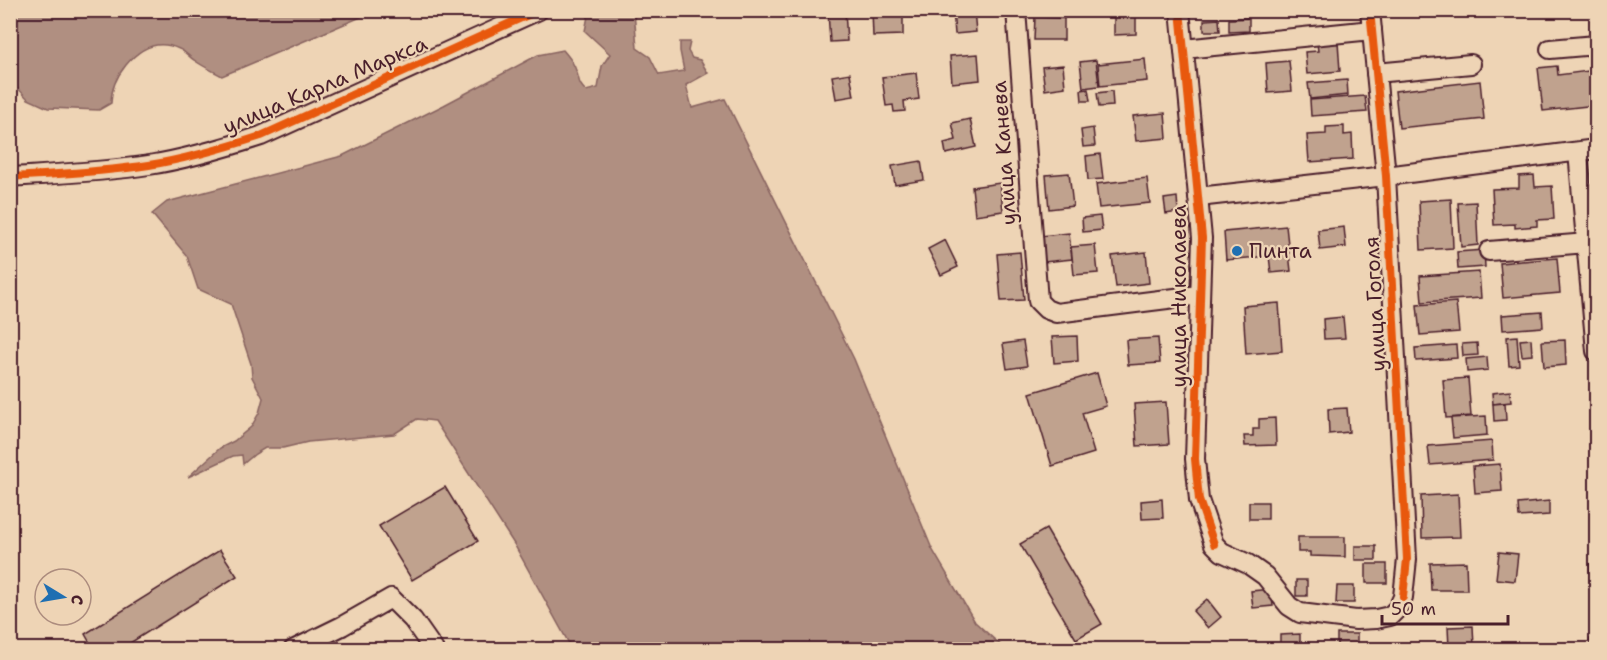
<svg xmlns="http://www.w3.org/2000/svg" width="1607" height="660" font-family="'Shantell Sans',sans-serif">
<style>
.water{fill:#b08f81;stroke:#87625f;stroke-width:1.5}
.building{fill:#c0a28e;stroke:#4a1f2b;stroke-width:1.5}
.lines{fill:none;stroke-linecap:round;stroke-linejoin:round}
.minor-casing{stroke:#4a1f2b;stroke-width:22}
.minor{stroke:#eed4b5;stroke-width:18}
.cycleway-casing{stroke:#eed4b5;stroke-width:11}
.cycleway{stroke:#e8590c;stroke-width:8}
.poi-dot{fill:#1f6fb2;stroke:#eed4b5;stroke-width:2}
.labels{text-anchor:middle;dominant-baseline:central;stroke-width:4.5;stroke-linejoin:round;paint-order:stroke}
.street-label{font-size:21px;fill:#4a1f2b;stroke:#eed4b5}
.poi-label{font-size:21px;fill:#4a1f2b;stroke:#eed4b5;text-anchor:start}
</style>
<rect width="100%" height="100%" fill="#eed4b5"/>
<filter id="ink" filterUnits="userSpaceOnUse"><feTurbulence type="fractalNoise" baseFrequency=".0167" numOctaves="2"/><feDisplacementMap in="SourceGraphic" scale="12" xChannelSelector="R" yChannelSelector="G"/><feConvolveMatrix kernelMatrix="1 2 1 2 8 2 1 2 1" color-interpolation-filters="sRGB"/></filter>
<g filter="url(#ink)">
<!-- water -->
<g class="water">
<path d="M11,10H375V11L222,76C213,71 202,66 194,60C189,57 185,51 179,49C158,39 140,48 126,65C117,76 111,88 111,103L99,110L48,108L28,99L11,81Z"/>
<path d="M589,11H634L637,48L650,57L659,75L684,71L680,51V42H690L688,51L692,58L700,60L708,73L686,85L692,108L725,99L854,359L932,549L975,622L1005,649H572L514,544L435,421L417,419L394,434L308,442L283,448H265L255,454L243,464L242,455L233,456L188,477L220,448L234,441L251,427L259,413L263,398L252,377L251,364L231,304L198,289L187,256L152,214L167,202L342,156L444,105L538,55L563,50C569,57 574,63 577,73C580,82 578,83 586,91L598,88L602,66L610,54L585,31Z"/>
</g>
<!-- building -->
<g class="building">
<path d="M872,10H903V35L873,36Z"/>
<path d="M953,10H974L976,32L955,34Z"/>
<path d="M1045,10H1064V18L1045,17Z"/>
<path d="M1114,10H1136V34L1114,35Z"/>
<path d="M845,11L847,41L830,42L828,12Z"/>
<path d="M1035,17L1064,18V40H1034Z"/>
<path d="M1249,18V31L1229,32V19Z"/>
<path d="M1219,19L1220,31H1204V20Z"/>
<path d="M1338,42L1340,71L1307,74L1305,52L1318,51L1317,43Z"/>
<path d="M978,54L980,80L952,83L950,56Z"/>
<path d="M1145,59L1147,81L1100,86L1098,64Z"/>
<path d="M1096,60L1099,86L1083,88L1080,62Z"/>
<path d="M1289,61L1292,91L1268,93L1266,63Z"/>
<path d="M1063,65L1065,87L1045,90L1042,67Z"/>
<path d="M1557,66L1558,75L1596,70V105L1543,111L1538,68Z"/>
<path d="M850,73L854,96L836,99L832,76Z"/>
<path d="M916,73L919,99L904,101L905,111L894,112L893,105L886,106L882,77Z"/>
<path d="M1347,80L1348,95L1310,99L1308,83Z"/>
<path d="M1480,81L1484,119L1399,128L1395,91Z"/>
<path d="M1088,89L1090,101H1082L1081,90Z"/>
<path d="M1112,91L1113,106L1099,107L1097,93Z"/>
<path d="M1365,96L1367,112L1311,116L1310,100Z"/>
<path d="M1165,113L1167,138L1136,141L1133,116Z"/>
<path d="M970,119L976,147L946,154L944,143L956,140L952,123Z"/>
<path d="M1344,126V135L1352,134L1353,159L1309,162L1307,135L1326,134V127Z"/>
<path d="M1093,128L1095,146L1083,147L1081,130Z"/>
<path d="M1100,154L1103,179L1088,180L1086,156Z"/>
<path d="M921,161L924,180L895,185L892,166Z"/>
<path d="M1069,173L1073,206L1049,209L1046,175Z"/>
<path d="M1534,175L1535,187L1552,186L1554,219L1537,220V226L1515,228V224L1494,225L1492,189L1519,188V176Z"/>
<path d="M1147,178L1150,203L1099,208L1096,184Z"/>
<path d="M1000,183L1003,211L975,215L972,187Z"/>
<path d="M1177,197L1178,212L1166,214L1164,199Z"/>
<path d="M1451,199L1453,248L1421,250L1419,201Z"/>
<path d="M1476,202L1478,245L1461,247L1458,203Z"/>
<path d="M1100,216L1102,230L1083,232L1082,218Z"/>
<path d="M1286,226L1291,271L1271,273L1269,256L1226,260L1224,232Z"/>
<path d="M1344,227L1346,247L1320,250L1318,230Z"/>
<path d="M1069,233L1072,259L1044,262L1041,236Z"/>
<path d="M945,240L958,267L941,275L928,249Z"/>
<path d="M1095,245L1098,273L1074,275L1071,247Z"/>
<path d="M1484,250L1485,267L1458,269L1457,252Z"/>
<path d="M1020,252L1024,300L1001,301L997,254Z"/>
<path d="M1146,252L1149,283L1116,287L1112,256Z"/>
<path d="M1557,258L1560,293L1503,298L1500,263Z"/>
<path d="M1479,272L1481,298L1422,302L1420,276Z"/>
<path d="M1456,302L1459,332L1420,335L1417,305Z"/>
<path d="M1279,303L1282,351L1246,354L1243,306Z"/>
<path d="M1542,312L1543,327L1503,330L1502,315Z"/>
<path d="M1343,317L1345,338L1324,339L1323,319Z"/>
<path d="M1077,336L1078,361L1054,363L1052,337Z"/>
<path d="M1517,336L1519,365L1509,366L1507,337Z"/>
<path d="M1158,338L1160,363L1128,365L1126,340Z"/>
<path d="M1531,339L1532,355L1522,356L1520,340Z"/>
<path d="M1565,340L1566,365L1544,367L1542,341Z"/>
<path d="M1023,341L1027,366L1007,369L1003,344Z"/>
<path d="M1477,343L1478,355L1463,356L1462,344Z"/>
<path d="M1456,345L1457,358L1416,361L1415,348Z"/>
<path d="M1487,357L1488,370L1467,372L1466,359Z"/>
<path d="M1097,373L1106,406L1082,413L1094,453L1052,466L1030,393Z"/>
<path d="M1468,378L1471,416L1446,418L1443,380Z"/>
<path d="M1510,391L1511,402L1493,404L1492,393Z"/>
<path d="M1166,402L1169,444L1137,446L1134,404Z"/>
<path d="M1505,403L1506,420L1494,421L1493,404Z"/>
<path d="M1347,408L1349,432L1329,434L1328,409Z"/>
<path d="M1486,416L1487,435L1453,438L1451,418Z"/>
<path d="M1275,418L1276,445L1245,446L1244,436H1253V429H1259V419Z"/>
<path d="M1492,441L1493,460L1430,465L1428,446Z"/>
<path d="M1500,464L1502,491L1475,493L1473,466Z"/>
<path d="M445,487L478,541L412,580L379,526Z"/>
<path d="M1458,494L1460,537L1422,538L1421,496Z"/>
<path d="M1162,499L1163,518L1142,519L1141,501Z"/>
<path d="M1549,501V515L1519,517L1518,504Z"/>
<rect x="1249" y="502" width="19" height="17"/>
<path d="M1046,529L1102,624L1076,639L1020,544Z"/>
<path d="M1298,537H1345V557L1310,556V552H1298Z"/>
<rect x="1355" y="546" width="21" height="14"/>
<path d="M220,550L237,576L119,650H94L85,634Z"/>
<path d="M1499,552L1518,554L1515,581L1496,579Z"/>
<path d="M1466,562L1467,590H1431L1430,563Z"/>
<rect x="1366" y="564" width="21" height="19"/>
<rect x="1590" y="564" width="6" height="22"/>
<rect x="1296" y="580" width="11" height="16"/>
<path d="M1337,586H1354V603H1336Z"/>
<path d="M1271,589L1273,606L1253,608L1251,591Z"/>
<path d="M1207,599L1221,617L1208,628L1193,611Z"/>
<path d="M1596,623V650H1590V639H1596Z"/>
<path d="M1473,626L1474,647L1449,648L1448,627Z"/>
<path d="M1300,634V650H1280V635Z"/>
<rect x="1337" y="634" width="20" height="16"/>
</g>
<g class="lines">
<!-- minor casing -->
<g class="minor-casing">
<g id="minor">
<path d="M1016,10L1038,301L1046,309L1056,313L1199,295"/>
<path d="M1180,10L1202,238L1195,459L1199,500L1214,544L1222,552L1248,564L1265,576L1289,606L1300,613L1356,620L1376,619L1390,616L1398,608L1403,597L1407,559L1386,176L1370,10"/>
<path d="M1184,49L1372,30"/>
<path d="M1550,49L1596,45"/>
<path d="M1376,73L1471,64"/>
<path d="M1578,152L1596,351"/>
<path d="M10,177C57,174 103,172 149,165C187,159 224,148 261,136L539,10"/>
<path d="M1198,197L1386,176L1596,149"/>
<path d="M1489,251L1587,243"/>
<path d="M293,650L342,626L391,598L413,620L434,650"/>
</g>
</g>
<!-- minor -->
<use href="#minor" class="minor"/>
<!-- cycleway casing -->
<g class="cycleway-casing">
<g id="cycleway">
<path d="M1180,10L1202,238L1195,459L1199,500L1214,544"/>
<path d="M1370,10L1386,176L1407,559L1403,597"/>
<path d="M10,177C57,174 103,172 149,165C187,159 224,148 261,136L539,10"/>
</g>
</g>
<!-- cycleway -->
<use href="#cycleway" class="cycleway"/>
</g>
</g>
<!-- markers -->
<circle class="poi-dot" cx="1237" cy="251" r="6"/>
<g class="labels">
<!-- street labels -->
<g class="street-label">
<text transform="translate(325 85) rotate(-23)">улица Карла Маркса</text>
<text transform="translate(1004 153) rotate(-94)">улица Канева</text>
<text transform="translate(1179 296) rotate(-90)">улица Николаева</text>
<text transform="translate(1375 304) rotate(-93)">улица Гоголя</text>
</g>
<!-- poi labels -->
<g class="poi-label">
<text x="1249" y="251">Пинта</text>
</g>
</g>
<!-- margin -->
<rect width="1607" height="660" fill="none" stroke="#eed4b5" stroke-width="36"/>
<rect x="18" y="18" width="1571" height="624" fill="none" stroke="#4a1f2b" stroke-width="2" filter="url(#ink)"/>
<!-- north arrow -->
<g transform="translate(63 597) rotate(101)"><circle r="28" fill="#eed4b5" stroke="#ac8c7e" stroke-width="1.5"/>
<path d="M0-4.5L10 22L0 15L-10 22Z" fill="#1f6fb2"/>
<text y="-9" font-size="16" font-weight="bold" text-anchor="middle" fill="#4a1f2b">С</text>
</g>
<!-- scale -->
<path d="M1382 615v9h126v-9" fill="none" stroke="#4a1f2b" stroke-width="3"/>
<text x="1391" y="615" font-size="18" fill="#4a1f2b" stroke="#eed4b5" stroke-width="4.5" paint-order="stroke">50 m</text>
</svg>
